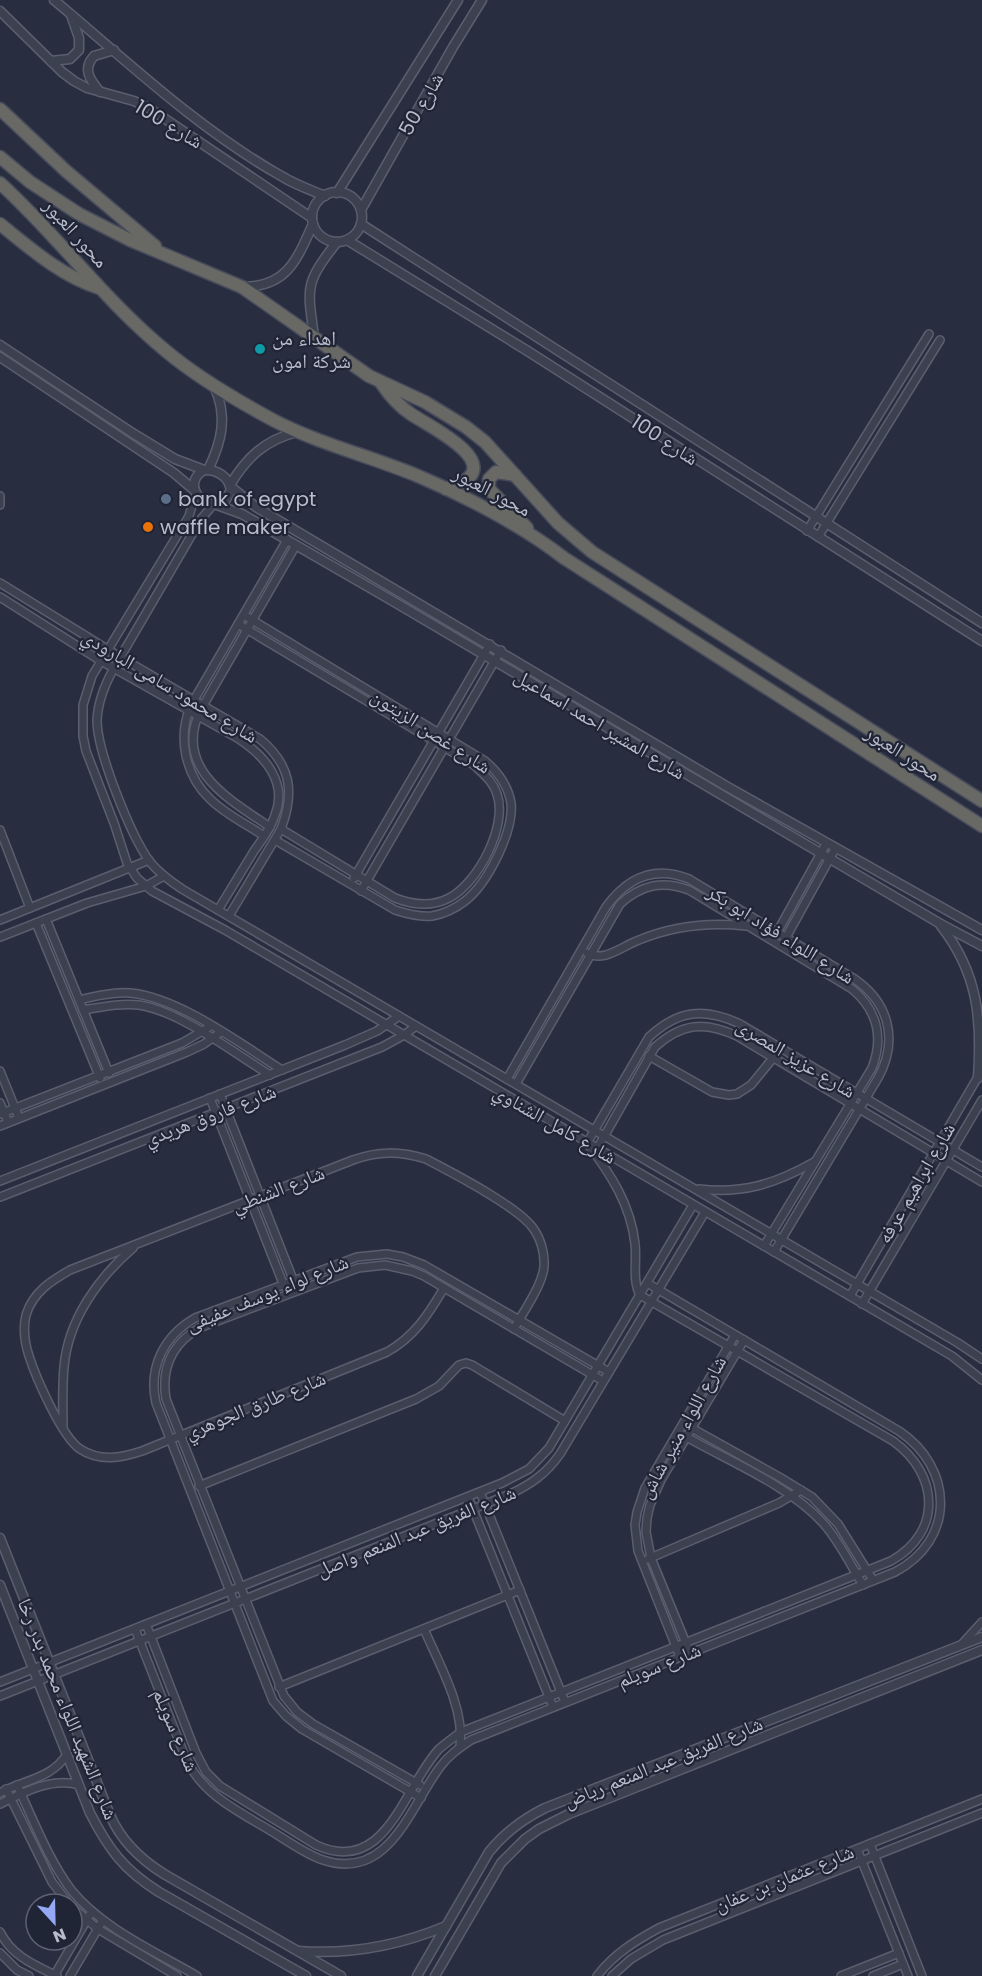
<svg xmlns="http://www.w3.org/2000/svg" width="982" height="1976" font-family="Poppins,'Noto Naskh Arabic',sans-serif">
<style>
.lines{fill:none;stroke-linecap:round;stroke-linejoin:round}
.minor-casing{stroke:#5a5e6e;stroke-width:10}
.tertiary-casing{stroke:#5a5e6e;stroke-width:11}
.trunk-casing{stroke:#474b5b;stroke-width:15}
.minor{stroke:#3c4150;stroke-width:7}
.tertiary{stroke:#3c4150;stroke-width:8}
.trunk{stroke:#686864;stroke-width:12}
.culture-dot{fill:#0f9aa8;stroke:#202536;stroke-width:2}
.service-dot{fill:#5c6f8a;stroke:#202536;stroke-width:2}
.food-dot{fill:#e8710a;stroke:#202536;stroke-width:2}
.labels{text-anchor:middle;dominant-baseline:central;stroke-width:4.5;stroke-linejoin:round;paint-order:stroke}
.street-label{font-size:20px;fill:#b9bccb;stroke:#202536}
.poi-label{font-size:20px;fill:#b9bccb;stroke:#202536;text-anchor:start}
</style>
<rect width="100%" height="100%" fill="#282e40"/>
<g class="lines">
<!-- minor casing -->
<g class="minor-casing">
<g id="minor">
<path d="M196,493L189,516L92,676L83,705V736L86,751L114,823L127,863L137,878L152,891L225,930L952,1356L982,1380"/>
<path d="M0,496V505"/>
<path d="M213,505L201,519L114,668C105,684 98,701 97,720C97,752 131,836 150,862C159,873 170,881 182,889L958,1343L982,1359"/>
<path d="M807,531L929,334"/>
<path d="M818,537L940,340"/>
<path d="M0,583L120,657L260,739C291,765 295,792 281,829L229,916"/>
<path d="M0,597L101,661L239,739C265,756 288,783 275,815C271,828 262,840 254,851C242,871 230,890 218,910"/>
<path d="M244,615L485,761C498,772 508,785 511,803C514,831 488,883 465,901C456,908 443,914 432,916C420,917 407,914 395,910L275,840"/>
<path d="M238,624L474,765C483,774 493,781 497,794C508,826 478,883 449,898C432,907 413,905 395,898L281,829"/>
<path d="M270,827C230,800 173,769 200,711L296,545"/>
<path d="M0,830L30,908"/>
<path d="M264,836C246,824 225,814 210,799C185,775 177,737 191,705L287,540"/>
<path d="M354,878L490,644"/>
<path d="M361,891L501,650"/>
<path d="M46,919L109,1073"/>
<path d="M0,920L149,860"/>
<path d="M36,923L100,1078"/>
<path d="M775,936L826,844"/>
<path d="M0,937L87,903L146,886L164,876"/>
<path d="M784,941L835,849"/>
<path d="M587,953C604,963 622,946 639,940C673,926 709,922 746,926"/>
<path d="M79,1000C96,996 113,992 130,993C178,997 241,1044 282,1070"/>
<path d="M83,1010C102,1007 120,1003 139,1005C180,1011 234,1053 270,1075"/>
<path d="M649,1056L712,1092L729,1095L737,1094L751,1085L773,1058"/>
<path d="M0,1071L19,1118"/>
<path d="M507,1079L606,907C627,878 654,865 689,879L853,978C889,1002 899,1040 878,1078L774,1252"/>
<path d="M516,1084L620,904C641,885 662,880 689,890L852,989C877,1010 884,1037 872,1068L764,1246"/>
<path d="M220,1094L294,1282"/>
<path d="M210,1098L284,1286"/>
<path d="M0,1103L8,1122"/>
<path d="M0,1114L182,1043L211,1026"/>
<path d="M0,1126L187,1052L204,1044L221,1032"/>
<path d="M597,1149L655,1047C682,1023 704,1021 737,1036L982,1182"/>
<path d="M0,1181L345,1045L377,1031L399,1016"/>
<path d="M699,1189C743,1194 775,1184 814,1162"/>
<path d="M0,1197L382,1047L404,1035L416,1026"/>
<path d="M444,1288C428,1315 414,1337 387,1352L142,1451C121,1458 100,1462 80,1449C62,1437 36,1378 29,1356C25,1344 23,1328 26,1315C33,1292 51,1281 70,1270L353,1160C378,1151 400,1151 426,1159C453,1173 517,1206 533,1228C541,1239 545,1254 544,1267C542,1286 523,1312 514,1329"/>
<path d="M850,1296L979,1075"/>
<path d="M862,1304L982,1100"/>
<path d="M688,1426L781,1478L812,1497L838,1524L873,1580"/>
<path d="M63,1428C63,1408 62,1387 64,1367C68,1320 98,1278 133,1248"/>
<path d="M683,1435C726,1460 789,1485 823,1523C839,1541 850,1564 863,1585"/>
<path d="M199,1486L416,1399L439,1386L459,1365L466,1363L472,1365L565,1421"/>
<path d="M480,1492L565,1702"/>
<path d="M468,1497L553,1707"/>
<path d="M648,1559L779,1503L801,1490"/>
<path d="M146,1624L196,1753L206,1772L220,1786L316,1845C386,1877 403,1788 439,1749C446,1743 453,1738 461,1732L891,1561C943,1532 939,1474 893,1441L640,1295C632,1281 637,1260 635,1244C631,1205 610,1173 587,1143L649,1037C678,1010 704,1007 740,1024L982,1167"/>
<path d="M135,1629L186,1759C203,1795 238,1811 271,1831C288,1841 305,1854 323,1860C389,1882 410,1807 440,1767C449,1755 459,1748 471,1740L895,1572C956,1540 954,1468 899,1431L647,1283"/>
<path d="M424,1629C439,1664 465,1708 460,1747"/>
<path d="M961,1645L982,1622"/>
<path d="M690,1653L651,1558L646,1532L647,1518L650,1505L661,1480L744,1340"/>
<path d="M680,1657L638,1551L635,1525L637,1512L645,1488L735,1335"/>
<path d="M0,1682L502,1483L529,1469L549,1448L693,1205"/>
<path d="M279,1687L520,1590"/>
<path d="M0,1696L508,1495C530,1485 546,1474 560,1454L705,1212"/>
<path d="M17,1785C33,1819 49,1861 72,1891C102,1928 156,1952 197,1976"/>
<path d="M420,1785L313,1724L297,1712L284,1696L166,1399C161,1368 172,1344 199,1328L358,1268L385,1265L412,1271L424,1276L603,1381"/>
<path d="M6,1789L52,1882L69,1904"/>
<path d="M0,1793C23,1780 52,1779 67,1754"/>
<path d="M421,1798L302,1729L286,1716L273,1701L156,1403C148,1367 164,1336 195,1318L357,1257L387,1254L403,1257L424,1265L609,1372"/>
<path d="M0,1804C24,1792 52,1777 79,1785"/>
<path d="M870,1844L922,1976"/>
<path d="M857,1849L908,1976"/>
<path d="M72,1907L98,1929L177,1976"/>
<path d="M0,1932C12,1956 34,1965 57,1976"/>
<path d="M0,1953L17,1970L29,1976"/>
<path d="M54,1976L92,1911"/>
<path d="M70,1976L103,1920"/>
<path d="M597,1976C614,1954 635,1941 659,1928L982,1799"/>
<path d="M612,1976L631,1959L663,1940L982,1813"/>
<path d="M841,1976L899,1953"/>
<path d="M873,1976L903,1964"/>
</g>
</g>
<!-- tertiary casing -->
<g class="tertiary-casing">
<g id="tertiary">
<path d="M54,0C128,62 199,130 283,177C296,185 311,190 325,196"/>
<path d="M0,11L62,72L74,81L87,88L134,101L149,108L312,218"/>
<path d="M51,61L70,59L79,50V38L71,15"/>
<path d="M100,92C90,80 82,69 94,56L114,50"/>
<circle cx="337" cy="217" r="25"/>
<path d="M337,193L458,0"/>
<path d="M361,210L453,47L482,0"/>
<path d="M361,224L982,623"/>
<path d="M347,240L526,350L982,641"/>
<path d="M244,287C288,286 297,259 313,224"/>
<path d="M314,336C307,286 305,283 337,242"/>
<path d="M0,345L134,434L175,459L204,470"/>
<path d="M0,357L174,473L194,490"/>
<path d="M204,470C217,469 229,477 231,490L225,501C204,513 180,484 204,470Z"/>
<path d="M208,470C222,441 228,416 214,386"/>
<path d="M230,485C247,457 265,440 297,432"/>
<path d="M230,486L256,507L726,786L982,930"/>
<path d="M217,505L242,514L391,600L939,923L982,946"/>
<path d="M941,926C978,973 982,1019 978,1078"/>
<path d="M0,1538L110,1815C121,1841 140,1859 164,1874L341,1976"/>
<path d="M0,1585L90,1813C109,1850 124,1870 159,1892L306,1976"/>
<path d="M298,1951C351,1955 398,1946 446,1926"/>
<path d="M417,1976L489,1852C505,1832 523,1819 545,1808L982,1637"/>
<path d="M435,1976L501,1863L525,1839L539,1829L569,1814L982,1650"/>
</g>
</g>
<!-- trunk casing -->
<g class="trunk-casing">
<g id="trunk">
<path d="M0,109L66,171L155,246"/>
<path d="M0,157L30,182L79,214L130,240L242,287L369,376L425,402L466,427L485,442L558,523L592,552L982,801"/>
<path d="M0,183C58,236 105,301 166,351C198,378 236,400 273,420C319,444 370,456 418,476C465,496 523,526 564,558L982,826"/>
<path d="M0,224C31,249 60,275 99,288"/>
<path d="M382,384C390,396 399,406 411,414C425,424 501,460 463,482C458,485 452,486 446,489"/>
<path d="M515,475L496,472L489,479V489L527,528"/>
</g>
</g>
<!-- minor -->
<use href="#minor" class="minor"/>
<!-- tertiary -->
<use href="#tertiary" class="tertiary"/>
<!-- trunk -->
<use href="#trunk" class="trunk"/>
</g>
<!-- markers -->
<circle class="culture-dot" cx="260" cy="349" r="6"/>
<circle class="service-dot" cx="166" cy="499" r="6"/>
<circle class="food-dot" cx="148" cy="527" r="6"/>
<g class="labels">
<!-- street labels -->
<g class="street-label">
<text transform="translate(421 104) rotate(-60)">شارع 50</text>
<text transform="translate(169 124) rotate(31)">شارع 100</text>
<text transform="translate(76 233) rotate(48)">محور العبور</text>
<text transform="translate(665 440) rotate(33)">شارع 100</text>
<text transform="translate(492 491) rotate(28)">محور العبور</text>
<text transform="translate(170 686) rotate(31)">شارع محمود سامى البارودي</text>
<text transform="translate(600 724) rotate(31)">شارع المشير احمد اسماعيل</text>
<text transform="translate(431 731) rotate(33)">شارع غصن الزيتون</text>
<text transform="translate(903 753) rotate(33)">محور العبور</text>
<text transform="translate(781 934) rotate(32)">شارع اللواء فؤاد ابو بكر</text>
<text transform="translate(796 1058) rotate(31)">شارع عزيز المصرى</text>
<text transform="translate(210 1115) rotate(-21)">شارع فاروق هريدي</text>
<text transform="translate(555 1124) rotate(30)">شارع كامل الشناوي</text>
<text transform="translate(916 1183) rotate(-60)">شارع ابراهيم عرفه</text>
<text transform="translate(278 1189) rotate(-21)">شارع الشنطي</text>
<text transform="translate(267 1293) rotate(-22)">شارع لواء يوسف عفيفى</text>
<text transform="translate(255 1405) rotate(-22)">شارع طارق الجوهري</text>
<text transform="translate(682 1427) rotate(-61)">شارع اللواء منير شاش</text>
<text transform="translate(416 1531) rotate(-22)">شارع الفريق عبد المنعم واصل</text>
<text transform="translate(659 1665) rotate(-22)">شارع سويلم</text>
<text transform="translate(68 1709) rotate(68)">شارع الشهيد اللواء محمد بدر رخا</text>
<text transform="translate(176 1730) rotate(67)">شارع سويلم</text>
<text transform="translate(663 1762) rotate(-22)">شارع الفريق عبد المنعم رياض</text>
<text transform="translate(784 1878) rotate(-22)">شارع عثمان بن عفان</text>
</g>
<!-- poi labels -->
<g class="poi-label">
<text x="272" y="338">اهداء من<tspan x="272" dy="23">شركة امون</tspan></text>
<text x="178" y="499">bank of egypt</text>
<text x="160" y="527">waffle maker</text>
</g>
</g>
<!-- north arrow -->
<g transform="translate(54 1922) rotate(158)"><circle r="28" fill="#202536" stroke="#5d6172" stroke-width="1.5"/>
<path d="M0-4.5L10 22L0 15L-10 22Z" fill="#95a8f3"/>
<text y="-9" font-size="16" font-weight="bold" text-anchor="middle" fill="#b9bccb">N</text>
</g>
</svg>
